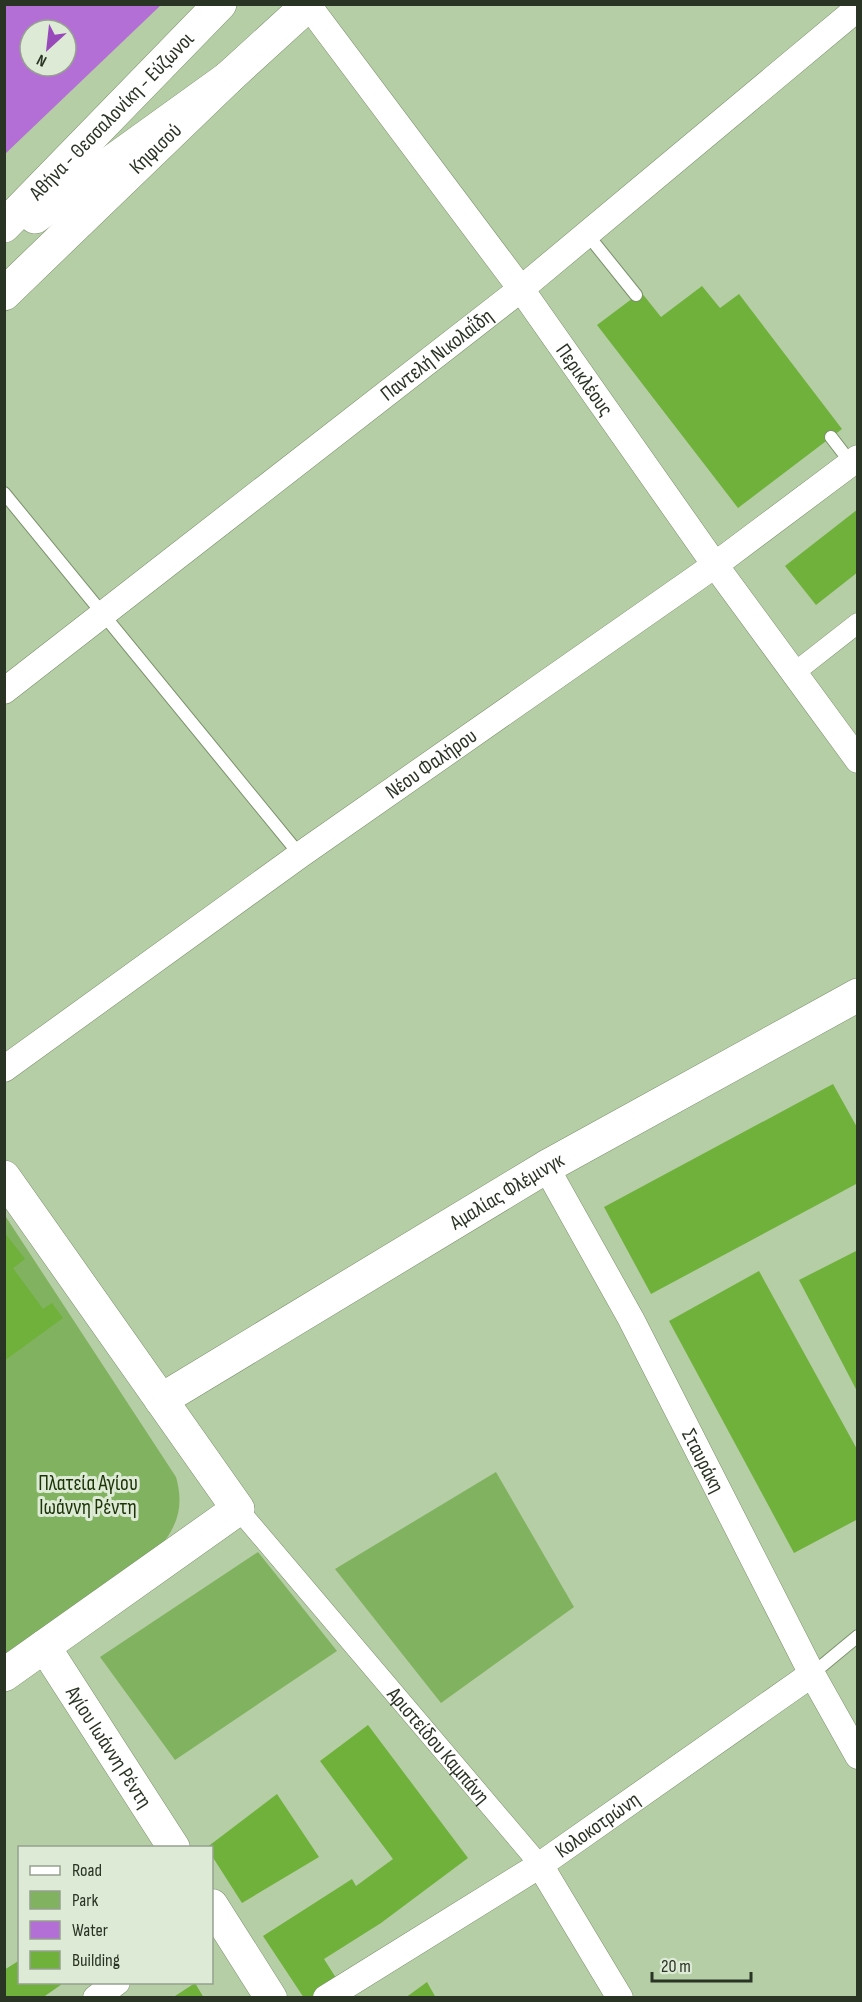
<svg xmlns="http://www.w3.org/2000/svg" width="862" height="2002" font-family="'Sofia Sans Condensed',sans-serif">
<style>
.green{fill:#81b25f}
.water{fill:#b46fd6;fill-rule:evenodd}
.building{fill:#70b13c}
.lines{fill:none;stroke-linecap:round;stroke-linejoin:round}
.service-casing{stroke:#7a916b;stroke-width:14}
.pedestrian-casing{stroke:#7a916b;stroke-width:21}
.minor-casing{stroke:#7a916b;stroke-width:27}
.tertiary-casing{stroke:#7a916b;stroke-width:33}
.secondary-casing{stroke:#7a916b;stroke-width:34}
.motorway-casing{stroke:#7a916b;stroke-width:34}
.service{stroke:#fff;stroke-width:12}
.pedestrian{stroke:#fff;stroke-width:20}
.minor{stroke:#fff;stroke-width:26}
.tertiary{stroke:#fff;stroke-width:32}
.secondary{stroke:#fff;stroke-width:33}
.motorway{stroke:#fff;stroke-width:33}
.labels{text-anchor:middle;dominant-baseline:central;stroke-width:6;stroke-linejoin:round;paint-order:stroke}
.street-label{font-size:21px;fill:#2a3424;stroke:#ddead5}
.park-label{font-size:21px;fill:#1b3405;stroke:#ddead5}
</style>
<rect width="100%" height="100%" fill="#b5cea6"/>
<!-- green -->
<g class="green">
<path d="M4,1214L176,1477C185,1510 176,1527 156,1553L4,1663Z"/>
<path d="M496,1472L574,1607L441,1703L335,1569Z"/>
<path d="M258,1552L337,1651L175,1760L100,1657Z"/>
</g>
<!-- water -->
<path class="water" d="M5,4H161V5L5,154ZM30,30H66V66H30Z"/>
<!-- building -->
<g class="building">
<path d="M702,286L720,308L739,294L842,429L738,508L597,325L641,292L661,317Z"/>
<path d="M858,509V572L816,605L785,566Z"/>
<path d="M833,1084L858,1129V1183L651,1294L604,1207Z"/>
<path d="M4,1232L25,1259L13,1268L43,1309L52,1303L63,1318L4,1361Z"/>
<path d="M858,1250V1393L799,1280Z"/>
<path d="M759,1271L858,1451V1519L794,1553L669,1321Z"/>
<path d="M368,1725L468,1858L381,1923L324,1959L338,1981L312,1998H304L263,1936L352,1879L356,1886L393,1859L320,1761Z"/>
<path d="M277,1794L319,1857L242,1903L212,1856V1848H206Z"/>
<path d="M20,1960V1982H65L42,1998H4V1970Z"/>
<path d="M427,1982L436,1998H405Z"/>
<path d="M195,1983L204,1998H172Z"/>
</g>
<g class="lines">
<!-- service casing -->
<g class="service-casing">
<g id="service">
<path d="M587,234L636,295"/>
<path d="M831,437L851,463"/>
<path d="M4,493L300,855"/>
<path d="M812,1674L858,1636"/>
</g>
</g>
<!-- pedestrian casing -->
<g class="pedestrian-casing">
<g id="pedestrian">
<path d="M794,673L858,623"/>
<path id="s1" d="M238,1509L540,1865"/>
</g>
</g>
<!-- minor casing -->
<g class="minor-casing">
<g id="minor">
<path id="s2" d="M308,5L521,289L715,565L858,760"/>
<path id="s3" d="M4,691L521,289L858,8"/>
<path id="s4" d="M4,1069L300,855L715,565L858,458"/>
<path id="s5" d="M546,1167L631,1319L812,1674L858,1756"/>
<path d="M540,1865L620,1998"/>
<path d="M96,1998L117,1982"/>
<path id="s6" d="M326,1998L540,1865L812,1674"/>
</g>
</g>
<!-- tertiary casing -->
<g class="tertiary-casing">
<g id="tertiary">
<path id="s7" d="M44,1646L174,1848"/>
<path d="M212,1905L271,1998"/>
</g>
</g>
<!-- secondary casing -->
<g class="secondary-casing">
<g id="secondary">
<path id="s8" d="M4,294L228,78L309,4"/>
<path d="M4,1177L238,1509L4,1675"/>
<path id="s9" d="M161,1400L546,1167L858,995"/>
</g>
</g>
<!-- motorway casing -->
<g class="motorway-casing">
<g id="motorway">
<path d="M35,217L228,78"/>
<path id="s10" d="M4,226L220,4"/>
</g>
</g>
<!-- service -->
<use href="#service" class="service"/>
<!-- pedestrian -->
<use href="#pedestrian" class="pedestrian"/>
<!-- minor -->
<use href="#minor" class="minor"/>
<!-- tertiary -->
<use href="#tertiary" class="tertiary"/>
<!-- secondary -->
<use href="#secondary" class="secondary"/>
<!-- motorway -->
<use href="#motorway" class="motorway"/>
</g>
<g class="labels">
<!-- street labels -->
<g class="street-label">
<text stroke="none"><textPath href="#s10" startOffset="154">Αθήνα - Θεσσαλονίκη - Εύζωνοι</textPath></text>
<text stroke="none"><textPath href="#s8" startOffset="210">Κηφισού</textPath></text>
<text stroke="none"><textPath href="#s3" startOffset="548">Παντελή Νικολαΐδη</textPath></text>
<text stroke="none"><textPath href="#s2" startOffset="466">Περικλέους</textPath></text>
<text stroke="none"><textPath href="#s4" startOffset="525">Νέου Φαλήρου</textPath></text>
<text stroke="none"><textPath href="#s9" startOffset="404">Αμαλίας Φλέμινγκ</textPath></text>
<text stroke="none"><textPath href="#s5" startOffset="333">Σταυράκη</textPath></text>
<text stroke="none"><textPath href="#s1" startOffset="310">Αριστείδου Καμπάνη</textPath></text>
<text stroke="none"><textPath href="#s7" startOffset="120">Αγίου Ιωάννη Ρέντη</textPath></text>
<text stroke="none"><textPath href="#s6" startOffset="322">Κολοκοτρώνη</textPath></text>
</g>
<!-- park labels -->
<g class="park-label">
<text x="88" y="1483">Πλατεία Αγίου<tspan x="88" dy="24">Ιωάννη Ρέντη</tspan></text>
</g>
</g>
<!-- border -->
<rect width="862" height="2002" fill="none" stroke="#2a3424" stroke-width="12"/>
<!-- legend -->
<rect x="18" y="1846" width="195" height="138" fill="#ddead5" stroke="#95a18e" stroke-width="1.5"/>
<rect x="30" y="1866" width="30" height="9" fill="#ffffff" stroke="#95a18e" stroke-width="1.5"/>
<text x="72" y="1876" font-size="18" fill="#2a3424">Road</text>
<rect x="30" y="1891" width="30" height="18" fill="#81b25f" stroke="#95a18e" stroke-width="1.5"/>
<text x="72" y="1906" font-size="18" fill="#2a3424">Park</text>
<rect x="30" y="1921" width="30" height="18" fill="#b46fd6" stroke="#95a18e" stroke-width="1.5"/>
<text x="72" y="1936" font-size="18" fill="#2a3424">Water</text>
<rect x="30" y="1951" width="30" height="18" fill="#70b13c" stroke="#95a18e" stroke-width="1.5"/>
<text x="72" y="1966" font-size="18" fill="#2a3424">Building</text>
<!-- north arrow -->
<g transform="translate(48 48) rotate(207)"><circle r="28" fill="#ddead5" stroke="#95a18e" stroke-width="1.5"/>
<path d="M0-4.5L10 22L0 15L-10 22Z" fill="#984abb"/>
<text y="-9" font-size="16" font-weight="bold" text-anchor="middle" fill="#2a3424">N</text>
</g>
<!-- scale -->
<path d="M652 1972v9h99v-9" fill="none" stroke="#2a3424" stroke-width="3"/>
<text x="661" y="1972" font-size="18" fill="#2a3424" stroke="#ddead5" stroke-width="4.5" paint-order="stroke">20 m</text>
</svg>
